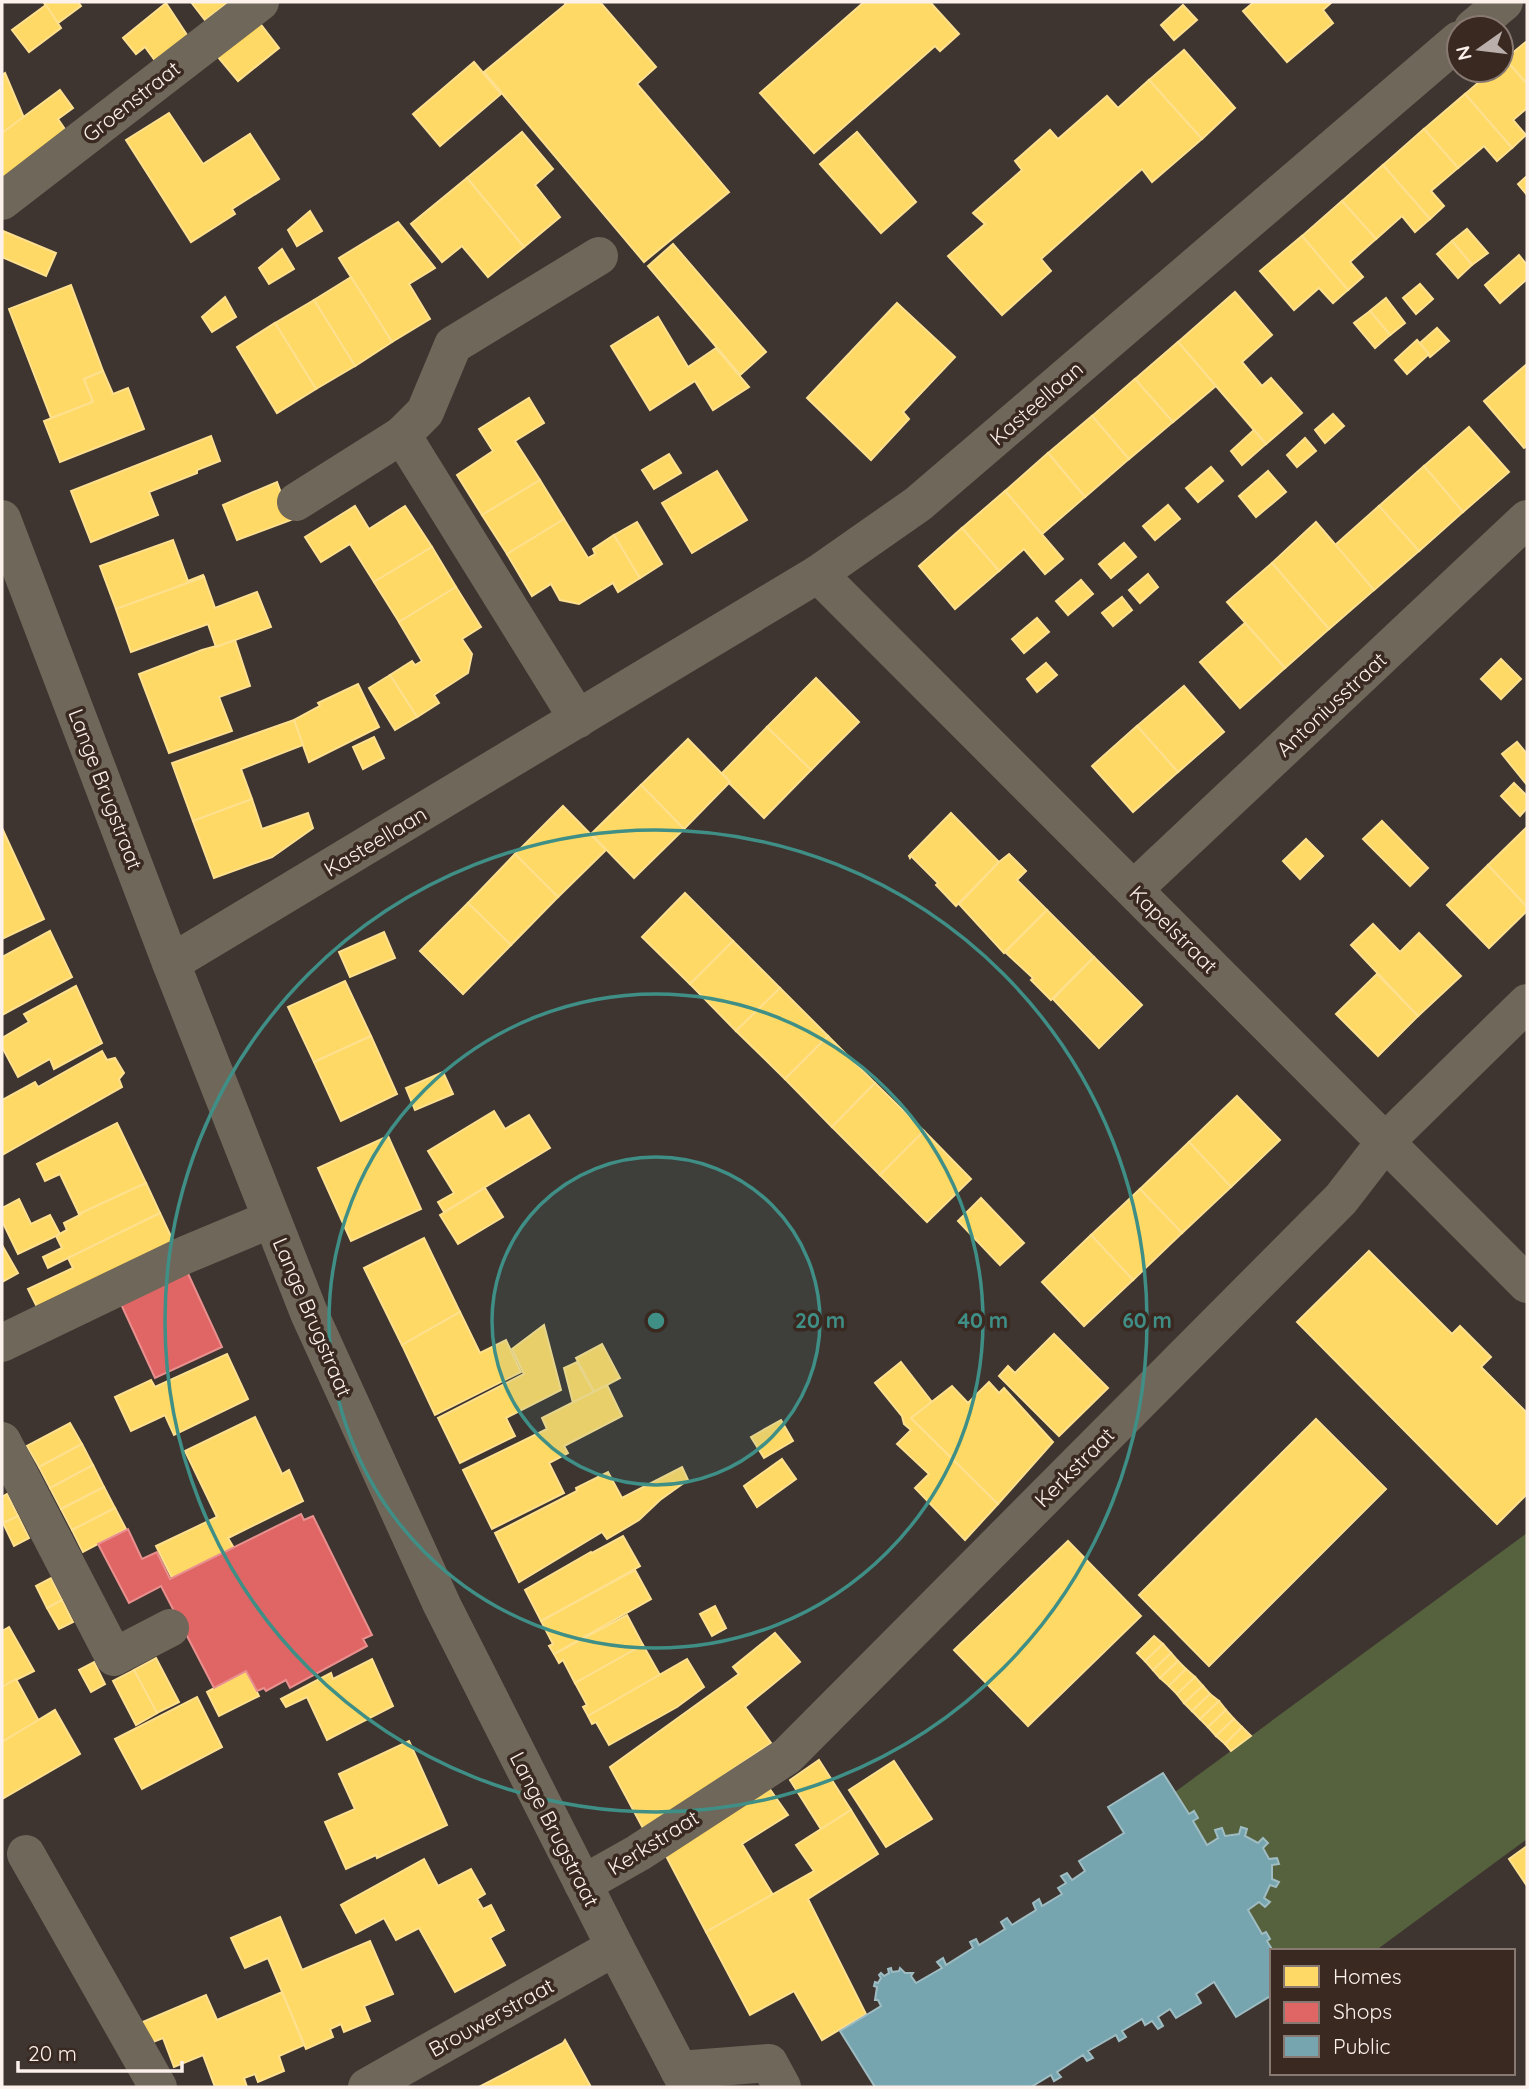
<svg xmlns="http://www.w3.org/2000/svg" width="1529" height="2089" font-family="Quicksand,sans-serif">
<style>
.green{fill:#56613d}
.homes{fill:#ffd966;stroke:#fee08e;stroke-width:2}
.shops{fill:#e06666;stroke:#e9908e;stroke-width:2}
.public{fill:#76a5af;stroke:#9ebcc1;stroke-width:2}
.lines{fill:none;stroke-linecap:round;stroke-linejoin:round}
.minor{stroke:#6f6759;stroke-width:38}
.ring{fill:none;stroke:#3f8f87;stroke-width:3.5}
.labels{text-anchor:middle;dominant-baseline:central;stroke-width:7;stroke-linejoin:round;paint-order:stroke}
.street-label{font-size:21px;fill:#fdf1ec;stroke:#392921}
.centre{fill:#3f8f87;stroke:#392921;stroke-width:3.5}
.ring-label{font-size:21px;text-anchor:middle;font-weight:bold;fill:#3f8f87;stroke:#392921;stroke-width:7;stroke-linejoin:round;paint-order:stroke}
</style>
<rect width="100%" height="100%" fill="#3e3531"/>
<!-- green -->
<path class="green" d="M1527,1533V1839L1375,1951H1273L1267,1941L1270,1938L1266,1932L1262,1934L1248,1910L1259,1902L1265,1907L1269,1902L1264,1898L1270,1885L1276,1887L1278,1882L1272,1879V1865L1279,1864L1277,1858L1269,1859L1263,1848L1268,1843L1263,1838L1258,1843L1245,1836L1247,1829L1242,1827L1239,1834L1225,1836L1216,1830L1218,1838L1207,1845L1193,1821L1198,1818L1195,1811L1189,1814L1175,1792Z"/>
<!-- homes -->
<g class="homes">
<path d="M46,2H78L81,6L58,23L44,3Z"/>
<path d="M191,2H229L205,20Z"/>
<path d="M564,2H600L656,67L637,84L729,192L644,262L484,72L566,4Z"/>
<path d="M864,2H930L959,34L940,51L935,46L814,153L760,93Z"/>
<path d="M1254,2H1332L1323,10L1333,23L1287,62L1243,11Z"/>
<path d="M166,3L191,41L159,66L145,47L136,54L123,38Z"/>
<path d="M46,5L61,28L29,52L12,30Z"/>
<path d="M1183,5L1197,20L1174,40L1161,25Z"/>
<path d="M259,22L279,48L238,81L217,56Z"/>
<path d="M1527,41V84L1505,59Z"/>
<path d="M1184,50L1235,108L1202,139L1149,80Z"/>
<path d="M1505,59L1527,84V108L1513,120L1526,135L1512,148L1465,94L1493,70H1501V63Z"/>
<path d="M474,62L501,94L440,146L413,114Z"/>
<path d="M5,73L24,118L2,133V75Z"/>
<path d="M1149,80L1202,139L1152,182L1142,169L1041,259L1051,271L1002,315L948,256L985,224L973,213L1022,170L1015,161L1050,130L1058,139L1107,96L1118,108Z"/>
<path d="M60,90L73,108L58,119L69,135L2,185V133Z"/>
<path d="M1465,94L1512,148L1497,161L1484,146L1458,168L1424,129Z"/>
<path d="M169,113L203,164L250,134L279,179L232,209L235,214L191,242L126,140Z"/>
<path d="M1424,129L1458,168L1431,191L1444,206L1430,219L1383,165Z"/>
<path d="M522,132L553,169L535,185L560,217L524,247L467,178Z"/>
<path d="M857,132L916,202L881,233L820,164Z"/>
<path d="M1383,165L1430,219L1415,232L1402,216L1376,239L1342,201Z"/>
<path d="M1527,176V195L1518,184Z"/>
<path d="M467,178L524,247L488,277L462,246L442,262L411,224Z"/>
<path d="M1342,201L1376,239L1350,262L1363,277L1348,290L1302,236Z"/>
<path d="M310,211L322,231L297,246L288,230Z"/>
<path d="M398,222L435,268L409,284L430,319L392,342L339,258Z"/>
<path d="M1467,229L1488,253L1472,265L1452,241Z"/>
<path d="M3,231L56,253L46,276L2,257Z"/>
<path d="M1302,236L1348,290L1333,303L1319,288L1294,310L1260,271Z"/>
<path d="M1452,241L1472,265L1458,278L1437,254Z"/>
<path d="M673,244L766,352L740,375L648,266Z"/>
<path d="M282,249L294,269L269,284L259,268Z"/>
<path d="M1519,255L1527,265V279L1500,303L1485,285Z"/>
<path d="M351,277L392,342L355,366L314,300Z"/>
<path d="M1420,284L1433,299L1416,314L1403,298Z"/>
<path d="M71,285L103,371L84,379L93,402L51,418L9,309Z"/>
<path d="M1235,292L1272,335L1242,362L1262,386L1271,378L1302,413L1266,444L1178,342Z"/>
<path d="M225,297L236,317L212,332L202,317Z"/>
<path d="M1386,298L1405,323L1390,335L1370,311Z"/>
<path d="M314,300L355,366L316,389L275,323Z"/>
<path d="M897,303L955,357L903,412L909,419L871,460L807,398Z"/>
<path d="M1370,311L1390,335L1375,348L1354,323Z"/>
<path d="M658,317L688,367L716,348L749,387L713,410L695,381L650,410L611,346Z"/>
<path d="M275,323L316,389L277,413L237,347Z"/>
<path d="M1437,328L1449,341L1430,357L1420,343Z"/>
<path d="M1417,340L1429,354L1407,374L1395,360Z"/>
<path d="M1178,342L1216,386L1173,422L1135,379Z"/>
<path d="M1527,364V446L1524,448L1484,401Z"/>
<path d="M103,371L113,394L128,388L144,429L60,462L44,421L93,402L84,379Z"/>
<path d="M1135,379L1173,422L1129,459L1092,416Z"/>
<path d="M529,398L544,423L515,441L540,480L482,515L457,475L493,451L479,429Z"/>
<path d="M1333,414L1344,426L1325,443L1315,430Z"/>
<path d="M1092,416L1129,459L1085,497L1048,453Z"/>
<path d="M1469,427L1509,472L1463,512L1424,466Z"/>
<path d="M1254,430L1266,444L1242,465L1231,451Z"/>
<path d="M211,436L220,461L197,470V473L149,492L158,515L91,542L71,491Z"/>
<path d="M1305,438L1316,451L1297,467L1287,455Z"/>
<path d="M1048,453L1085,497L1042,534L1005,491Z"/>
<path d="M669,454L681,473L654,489L642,470Z"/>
<path d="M1424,466L1463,512L1419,551L1379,506Z"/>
<path d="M1211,467L1223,481L1198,502L1186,488Z"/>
<path d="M717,471L747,520L692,553L662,503Z"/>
<path d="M1268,471L1286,492L1256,517L1239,496Z"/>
<path d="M540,480L564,519L507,554L482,515Z"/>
<path d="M277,482L291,520L237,540L223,505Z"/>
<path d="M1005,491L1063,559L1045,574L1024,549L999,571L962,528Z"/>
<path d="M1168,505L1180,519L1155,540L1143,526Z"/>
<path d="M355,506L369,529L405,506L432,547L374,582L350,544L321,562L305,537Z"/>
<path d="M1379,506L1419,551L1374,590L1335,545Z"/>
<path d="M564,519L588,558L595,554L593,549L614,535L640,578L618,592L613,583L579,604L560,600L551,584L532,596L507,554Z"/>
<path d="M637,522L662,564L640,578L614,535Z"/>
<path d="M1316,522L1374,590L1329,629L1272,563Z"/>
<path d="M962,528L999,571L955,609L919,566Z"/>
<path d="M173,540L188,581L203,575L204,577L116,609L100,566Z"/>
<path d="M1124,543L1136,557L1111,578L1099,564Z"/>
<path d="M432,547L456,587L399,622L374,582Z"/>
<path d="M1272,563L1329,629L1285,668L1227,602Z"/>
<path d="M1148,574L1158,587L1140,603L1129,590Z"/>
<path d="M204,577L215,608L257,592L271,627L216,647L208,624L131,652L116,609Z"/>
<path d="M1081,580L1093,594L1068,615L1056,601Z"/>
<path d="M456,587L481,627L462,639L472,654L468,673L434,695L439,703L417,717L390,675L412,661L415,665L422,661L399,622Z"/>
<path d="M1122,597L1132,610L1113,626L1102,613Z"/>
<path d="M1037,618L1049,632L1024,653L1012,639Z"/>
<path d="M1245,623L1285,668L1240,708L1200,662Z"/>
<path d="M235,640L250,686L219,697L232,731L169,753L139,674L202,650L216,646V647Z"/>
<path d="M1501,659L1521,679L1501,699L1481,679Z"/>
<path d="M1046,663L1057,675L1037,692L1027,679Z"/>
<path d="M390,675L417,717L395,730L369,688Z"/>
<path d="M816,678L859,722L811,770L767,727Z"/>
<path d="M358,684L379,727L309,762L294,720L320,706L318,703Z"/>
<path d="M1184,686L1224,732L1178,772L1137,726Z"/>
<path d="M294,720L303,745L241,769L252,799L193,821L172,763Z"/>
<path d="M1137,726L1178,772L1133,812L1092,766Z"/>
<path d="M767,727L811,770L764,818L729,783L730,782L722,773Z"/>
<path d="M374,737L384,758L363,769L353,747Z"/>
<path d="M688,739L730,782L684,829L641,785Z"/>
<path d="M1517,742L1527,754V785L1502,754Z"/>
<path d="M1514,783L1527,796V808L1520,816L1501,796Z"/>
<path d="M641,785L684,829L634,878L591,834Z"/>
<path d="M252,799L262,829L308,813L313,828L272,857L214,878L193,821Z"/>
<path d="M563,806L606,850L558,897L515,854Z"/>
<path d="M951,813L999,862L956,906L936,885L938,883L911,856L910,858L909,856Z"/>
<path d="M1382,821L1428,868L1410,886L1363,839Z"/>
<path d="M1527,827V907L1488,865Z"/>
<path d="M2,828L44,919L2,939Z"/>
<path d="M1306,839L1323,856L1300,879L1283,861Z"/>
<path d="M515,854L558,897L511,945L468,903Z"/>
<path d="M1009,854L1026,871L1017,880L1047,910L1004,953L959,904L999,862Z"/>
<path d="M1488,865L1527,907V911L1489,948L1447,905Z"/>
<path d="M685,893L733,941L690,984L642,937Z"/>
<path d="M468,903L511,945L463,994L420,951Z"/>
<path d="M1047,910L1094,957L1051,1000L1031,980L1033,978L1005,952Z"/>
<path d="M1373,924L1400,952L1419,933L1461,976L1418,1016L1351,945Z"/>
<path d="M50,931L72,977L2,1015V957Z"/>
<path d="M384,932L395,958L350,977L339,952Z"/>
<path d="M733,941L780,988L736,1031L690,984Z"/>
<path d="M1094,957L1142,1005L1099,1048L1053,999Z"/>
<path d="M1377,974L1418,1016L1378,1056L1336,1014Z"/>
<path d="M345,981L371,1036L314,1062L288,1007Z"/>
<path d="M76,986L102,1043L54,1069L50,1059L18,1077L2,1047V1038L29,1022L24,1014Z"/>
<path d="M780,988L828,1036L785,1079L736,1031Z"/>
<path d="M371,1036L397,1094L341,1121L314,1062Z"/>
<path d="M828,1036L875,1083L832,1127L785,1079Z"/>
<path d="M102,1051L107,1060L115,1058L124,1073L119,1079L122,1087L2,1155V1100L35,1082L38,1087Z"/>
<path d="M443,1072L453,1094L415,1110L406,1088Z"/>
<path d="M875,1083L924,1131L880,1175L832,1127Z"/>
<path d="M1237,1096L1280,1140L1231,1187L1189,1142Z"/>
<path d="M494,1111L505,1129L529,1115L550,1148L444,1212L438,1202L454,1193L428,1151Z"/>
<path d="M117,1123L146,1183L79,1214L60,1174L45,1181L37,1164Z"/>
<path d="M924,1131L971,1179L927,1222L880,1175Z"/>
<path d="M388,1136L421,1209L351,1241L318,1168Z"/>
<path d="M1189,1142L1231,1187L1182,1233L1140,1189Z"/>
<path d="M146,1183L160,1213L48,1268L43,1257L62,1248L56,1236L67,1230L64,1223L80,1215L79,1214Z"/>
<path d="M485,1188L503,1217L458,1244L440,1215Z"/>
<path d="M1140,1189L1182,1233L1133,1280L1091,1235Z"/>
<path d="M981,1198L1024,1243L1000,1265L958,1221Z"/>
<path d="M19,1199L31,1224L50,1215L60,1234L18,1254L2,1221V1208Z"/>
<path d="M160,1213L175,1245L37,1307L28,1289L73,1268L68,1258Z"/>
<path d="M1091,1235L1133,1280L1084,1326L1042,1282Z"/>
<path d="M424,1238L460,1312L402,1345L364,1268Z"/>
<path d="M2,1245L18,1273L2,1282Z"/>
<path d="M1369,1251L1452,1334L1460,1326L1491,1357L1481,1367L1527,1413V1494L1497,1524L1297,1322Z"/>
<path d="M460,1312L480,1353L506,1340L521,1372L435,1415L402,1345Z"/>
<path d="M544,1325L561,1390L506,1418L515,1436L460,1463L438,1418L524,1374L512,1349Z"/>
<path d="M1054,1334L1108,1388L1059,1436L999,1376L1008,1366L1015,1373Z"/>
<path d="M602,1344L620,1378L594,1392L576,1358Z"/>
<path d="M227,1354L248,1399L174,1435L165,1415L131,1431L115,1397L151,1380L155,1387Z"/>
<path d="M577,1362L594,1392L573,1403L564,1368Z"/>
<path d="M901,1362L932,1402L911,1418L998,1504L965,1540L915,1488L929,1474L897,1444L911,1430L904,1424L902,1416L875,1383Z"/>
<path d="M989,1382L999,1393L1004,1388L1053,1442L998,1504L911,1418L952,1386L968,1403Z"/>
<path d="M607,1385L622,1416L564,1446L568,1453L549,1463L564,1493L492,1529L463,1470L547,1429L542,1418Z"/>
<path d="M255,1417L282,1474L289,1470L303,1501L228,1538L234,1548L172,1578L156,1546L217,1517L185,1451Z"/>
<path d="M1316,1419L1386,1489L1209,1666L1139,1595Z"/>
<path d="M781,1420L793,1441L764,1458L751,1437Z"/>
<path d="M70,1423L82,1444L39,1467L27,1446Z"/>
<path d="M82,1444L93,1465L50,1488L39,1467Z"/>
<path d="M782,1459L796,1479L757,1507L744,1486Z"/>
<path d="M93,1465L104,1487L61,1509L50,1488Z"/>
<path d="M682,1467L688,1480L660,1500L639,1520L607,1539L602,1532L519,1582L495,1533L577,1491L576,1488L608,1472L622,1498Z"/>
<path d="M104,1487L115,1508L72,1530L61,1509Z"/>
<path d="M7,1494L18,1516L3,1523L2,1497Z"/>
<path d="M115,1508L126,1529L83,1552L72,1530Z"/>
<path d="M18,1516L29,1538L14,1546L3,1523Z"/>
<path d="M623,1536L640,1566L541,1621L525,1590L591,1552L592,1553Z"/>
<path d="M1068,1541L1141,1616L1028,1726L954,1650Z"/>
<path d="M635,1570L651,1599L554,1654L549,1646L553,1644L541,1621Z"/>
<path d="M51,1578L62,1600L47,1608L36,1586Z"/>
<path d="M62,1600L73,1622L59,1629L47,1608Z"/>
<path d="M715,1606L726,1628L712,1636L700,1614Z"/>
<path d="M627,1615L643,1645L575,1683L563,1660L559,1663L554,1654Z"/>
<path d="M9,1627L34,1671L2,1687V1631Z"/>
<path d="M775,1633L800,1662L745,1707L771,1743L644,1830L610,1767L739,1674L733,1667Z"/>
<path d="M1154,1636L1163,1644L1145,1661L1137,1653Z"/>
<path d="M1163,1644L1171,1653L1153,1670L1145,1661Z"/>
<path d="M643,1645L660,1675L588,1716L583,1707L587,1705L575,1683Z"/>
<path d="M1171,1653L1178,1661L1160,1678L1153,1670Z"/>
<path d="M156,1658L179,1702L157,1713L134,1670Z"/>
<path d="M372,1659L393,1706L327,1740L307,1697L286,1707L281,1699L331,1673L333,1679Z"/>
<path d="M687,1659L704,1687L677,1707L609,1745L596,1722L592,1724L588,1716Z"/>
<path d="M1178,1661L1186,1669L1169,1686L1160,1678Z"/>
<path d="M94,1662L105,1684L91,1692L79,1670Z"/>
<path d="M1186,1669L1195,1677L1177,1694L1169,1686Z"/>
<path d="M134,1670L157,1713L136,1725L113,1681Z"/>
<path d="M246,1671L259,1696L219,1716L207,1692Z"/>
<path d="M1195,1677L1203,1686L1184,1703L1177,1694Z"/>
<path d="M16,1679L39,1721L2,1742V1687Z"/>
<path d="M1203,1686L1210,1694L1192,1711L1184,1703Z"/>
<path d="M1210,1694L1219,1701L1200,1719L1192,1711Z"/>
<path d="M197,1697L222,1747L142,1789L115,1739Z"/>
<path d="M1219,1701L1226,1710L1208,1727L1200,1719Z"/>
<path d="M55,1710L80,1754L2,1799V1742Z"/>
<path d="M1226,1710L1234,1719L1216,1736L1208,1727Z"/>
<path d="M1234,1719L1242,1727L1225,1744L1216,1736Z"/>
<path d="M1242,1727L1251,1736L1231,1751L1225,1744Z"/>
<path d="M409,1741L447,1825L377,1858L376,1855L346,1869L325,1822L355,1809L339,1774Z"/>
<path d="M819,1760L851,1810L821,1829L790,1780Z"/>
<path d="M894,1761L932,1819L886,1847L849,1790Z"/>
<path d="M767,1785L788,1815L742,1844L773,1895L706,1932L664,1852Z"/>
<path d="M851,1810L878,1854L808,1899L866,2014L822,2040L794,1991L750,2015L706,1932L814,1871L796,1845Z"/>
<path d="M1527,1846V1886L1509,1859Z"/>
<path d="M424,1859L438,1886L471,1869L485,1894L477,1899L483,1909L491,1905L504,1930L490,1938L505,1965L455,1992L419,1928L396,1940L384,1918L356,1933L341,1905Z"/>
<path d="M280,1917L302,1970L370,1941L393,1994L364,2006L370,2021L344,2032L341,2024L330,2029L333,2037L306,2049L268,1958L245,1968L231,1938Z"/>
<path d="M282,1992L304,2045L279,2056L284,2071L258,2082L255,2074L244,2078L247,2087H215L203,2055L174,2067L163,2038L148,2044L138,2024L206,1995L217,2020Z"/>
<path d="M565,2040L591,2087H479L563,2043Z"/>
</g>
<!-- shops -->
<g class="shops">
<path d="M185,1267L222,1347L155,1378L120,1302Z"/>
<path d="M301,1514L304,1520L313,1516L372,1635L363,1639L367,1646L290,1688L286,1680L266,1691L264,1688L257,1691L246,1671L214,1688L161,1586L129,1603L98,1544L128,1529L142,1559L157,1552L170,1579Z"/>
</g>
<!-- public -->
<path class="public" d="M1163,1773L1189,1814L1194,1811L1198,1818L1193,1821L1207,1845L1218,1838L1215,1830L1222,1828L1225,1836L1239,1834L1241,1827L1247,1829L1245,1836L1258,1843L1263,1838L1268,1843L1263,1848L1269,1859L1277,1858L1279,1864L1272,1865V1879L1279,1882L1276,1887L1270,1885L1264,1898L1270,1902L1265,1907L1259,1902L1248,1910L1262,1934L1266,1932L1270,1939L1267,1941L1273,1951L1272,1995L1236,2017L1214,1982L1196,1994L1201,2003L1176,2018L1170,2009L1158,2017L1163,2026L1158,2029L1152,2021L1145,2025L1142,2019L1122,2031L1126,2037L1119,2041L1116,2035L1088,2051L1093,2058L1087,2061L1083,2055L1057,2072L1061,2077L1054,2081L1051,2075L1031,2087H875L840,2031L881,2006L878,2000H875L877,1987L874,1986L875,1982L878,1983L881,1978L879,1975L881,1973L884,1976L889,1973L888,1969L891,1968L892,1972L899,1971L900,1968L905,1973H913L911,1976L916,1983L942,1968L937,1962L943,1958L946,1965L973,1948L970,1942L976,1939L979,1945L1005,1929L1001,1922L1007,1918L1012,1925L1036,1910L1033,1903L1039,1899L1042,1906L1062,1894L1058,1888L1066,1883L1061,1876L1067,1873L1072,1880L1085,1871L1079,1861L1124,1833L1108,1807Z"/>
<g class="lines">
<!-- minor -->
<g class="minor">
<path d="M1473,28L1504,2"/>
<path d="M2,201L260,2"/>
<path d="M402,435L578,719"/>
<path d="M296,502L402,435L425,412L453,345L599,256"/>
<path d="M2,519L171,963L309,1313L442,1605L615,1947L688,2087"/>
<path d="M818,574L1527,1284"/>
<path d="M1134,889L1527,519"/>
<path d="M171,963L818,574L918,504L1459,40"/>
<path d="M2,1343L185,1255L271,1219"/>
<path d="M2,1441L114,1657L170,1628"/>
<path d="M26,1854L158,2087"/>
<path d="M583,1884L638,1853L787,1756L1341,1199L1385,1142L1527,1003"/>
<path d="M679,2070L769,2063L782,2087"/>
<path d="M367,2087L615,1947"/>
</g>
</g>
<!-- distance rings -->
<circle cx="656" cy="1321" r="164" fill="#3f8f87" fill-opacity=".12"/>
<g class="ring">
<circle cx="656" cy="1321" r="164"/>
<circle cx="656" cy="1321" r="327"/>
<circle cx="656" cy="1321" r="491"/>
</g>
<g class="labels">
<!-- street labels -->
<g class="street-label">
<text transform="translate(131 101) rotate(-38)">Groenstraat</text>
<text transform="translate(1036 403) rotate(-41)">Kasteellaan</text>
<text transform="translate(1331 704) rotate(-43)">Antoniusstraat</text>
<text transform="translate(106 789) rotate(69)">Lange Brugstraat</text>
<text transform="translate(375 841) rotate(-31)">Kasteellaan</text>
<text transform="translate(1174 929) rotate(45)">Kapelstraat</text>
<text transform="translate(313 1317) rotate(67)">Lange Brugstraat</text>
<text transform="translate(1074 1467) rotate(-45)">Kerkstraat</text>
<text transform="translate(555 1829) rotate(63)">Lange Brugstraat</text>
<text transform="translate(653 1842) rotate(-32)">Kerkstraat</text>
<text transform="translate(491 2017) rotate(-29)">Brouwerstraat</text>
</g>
</g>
<circle cx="656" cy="1321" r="10" class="centre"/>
<g class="ring-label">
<text x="820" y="1328">20 m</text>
<text x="983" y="1328">40 m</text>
<text x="1147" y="1328">60 m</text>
</g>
<!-- border -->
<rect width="1529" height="2089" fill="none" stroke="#fdf1ec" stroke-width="7"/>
<!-- legend -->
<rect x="1270" y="1949" width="245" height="126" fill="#392921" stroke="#877972" stroke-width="2"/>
<rect x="1284" y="1966" width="35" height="21" fill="#ffd966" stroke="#877972" stroke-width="2"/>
<text x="1333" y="1984" font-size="21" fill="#fdf1ec">Homes</text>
<rect x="1284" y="2002" width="35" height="21" fill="#e06666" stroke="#877972" stroke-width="2"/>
<text x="1333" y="2019" font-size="21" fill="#fdf1ec">Shops</text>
<rect x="1284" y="2036" width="35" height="21" fill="#76a5af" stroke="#877972" stroke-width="2"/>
<text x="1333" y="2054" font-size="21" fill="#fdf1ec">Public</text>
<!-- north arrow -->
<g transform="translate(1480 49) rotate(256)"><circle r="33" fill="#392921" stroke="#877972" stroke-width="2"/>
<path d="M0-5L12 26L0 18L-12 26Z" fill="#baafab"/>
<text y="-10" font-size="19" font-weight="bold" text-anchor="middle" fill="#fdf1ec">N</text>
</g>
<!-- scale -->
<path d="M18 2061v10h164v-10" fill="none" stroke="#fdf1ec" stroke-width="3.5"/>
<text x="28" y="2061" font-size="21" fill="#fdf1ec" stroke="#392921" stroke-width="5" paint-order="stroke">20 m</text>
</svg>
